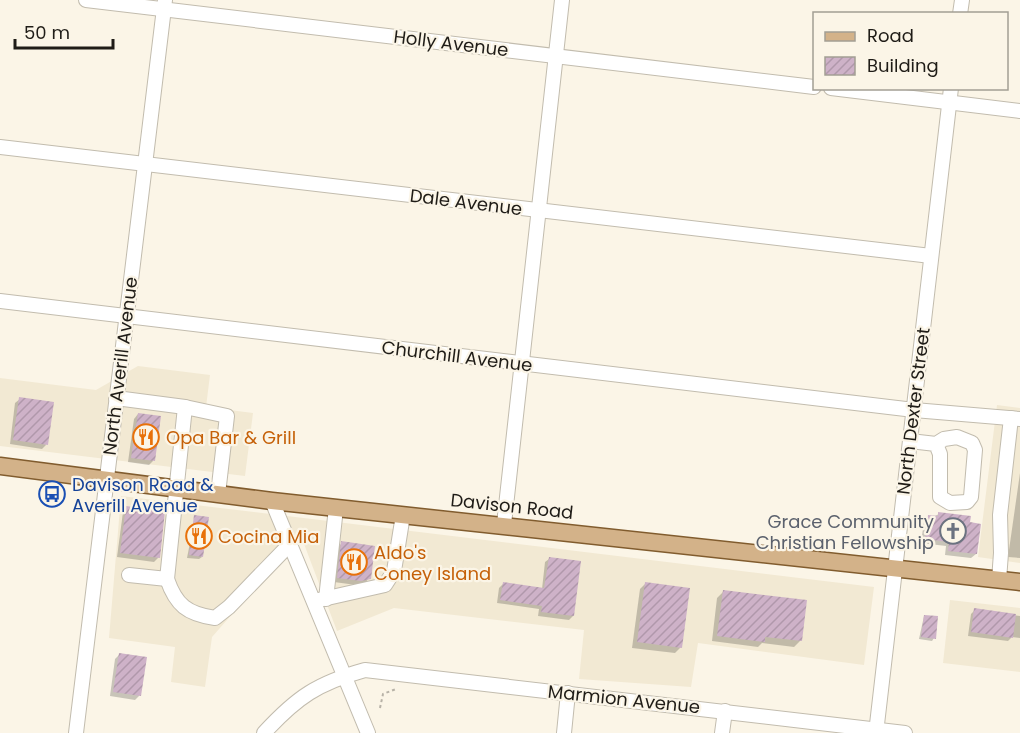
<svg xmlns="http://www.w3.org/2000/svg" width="1020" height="733" font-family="Poppins,sans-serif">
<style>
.built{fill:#f2e9d3}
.shadow{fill:#0003}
.building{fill:url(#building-hatch)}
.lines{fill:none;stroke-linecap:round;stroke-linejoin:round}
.minor-casing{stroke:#c2bcae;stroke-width:16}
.major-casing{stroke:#815c2e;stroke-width:19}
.path{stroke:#b7b2a7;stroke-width:2;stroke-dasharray:3 3;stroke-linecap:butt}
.minor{stroke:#fff;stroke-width:14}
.major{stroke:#d3b289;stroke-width:16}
.labels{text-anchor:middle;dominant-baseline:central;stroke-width:4.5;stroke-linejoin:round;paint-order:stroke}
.street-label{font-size:18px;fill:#1f1c17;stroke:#fbf5e7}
.food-label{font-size:18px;fill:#c56008;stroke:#fbf5e7;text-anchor:start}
.transit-label{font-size:18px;fill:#164399;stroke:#fbf5e7;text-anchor:start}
.worship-label{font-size:18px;fill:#5b616d;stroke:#fbf5e7;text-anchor:end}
</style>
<defs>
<pattern id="building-hatch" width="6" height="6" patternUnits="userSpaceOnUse" patternTransform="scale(1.5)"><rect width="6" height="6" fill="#ceb2c8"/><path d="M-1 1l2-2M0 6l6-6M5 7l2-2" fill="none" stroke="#b098ab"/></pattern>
</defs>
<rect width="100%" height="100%" fill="#fbf5e7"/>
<!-- built -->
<g class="built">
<path d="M138,366L210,375L206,407L253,413L245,476L0,446V378L96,390Z"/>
<path d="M997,405L1020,408V563L978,557Z"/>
<path d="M121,496L874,587L864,665L698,643L691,687L579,679L584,630L394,608L337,631L301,536L212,637L205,687L171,682L175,647L109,638Z"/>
<path d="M950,600L1020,608V672L943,663Z"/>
</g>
<!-- shadow -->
<g class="shadow">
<path d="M20,399L46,445L42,449L10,444L15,403Z"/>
<path d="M138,414L153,461L149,465L128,462L134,419Z"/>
<path d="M1020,473V558L1008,557Z"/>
<path d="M127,507L159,557L154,562L117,557L123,512Z"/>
<path d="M939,514L976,554L971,558L945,555L946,546L921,543L924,521Z"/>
<path d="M195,517L202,557L199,559L187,558Z"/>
<path d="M342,543L369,578L365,583L356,585L334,582L338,547Z"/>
<path d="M549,559L573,616L569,620L538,616L539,609L497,603L499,588L503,584L542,589L545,562Z"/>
<path d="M646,583L681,647L675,653L632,648L640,589Z"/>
<path d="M723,592L800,641L794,647L762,643L758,647L712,641L717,598Z"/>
<path d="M975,610L1020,616V638L1012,637L1008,641L968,636L971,614Z"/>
<path d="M924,616L934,638L932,641L919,639Z"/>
<path d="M119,655L140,695L135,700L110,696L115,659Z"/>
</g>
<!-- building -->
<g class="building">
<path d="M19,397L54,402L48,445L13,440Z"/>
<path d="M138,413L161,416L155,461L131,458Z"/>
<path d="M126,506L165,511L160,558L120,553Z"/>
<path d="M938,512L971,516L970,522L981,524L977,554L948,551L949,542L925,539L928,515L938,516Z"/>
<path d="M194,515L209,517L203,557L189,555Z"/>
<path d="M341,541L375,546L371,579L361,581L337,578Z"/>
<path d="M549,557L581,561L574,616L541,612L542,606L500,600L503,582L544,588Z"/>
<path d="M645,582L690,588L682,648L637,642Z"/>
<path d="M723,590L807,600L802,641L765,637V642L717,636Z"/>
<path d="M974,608L1016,614L1013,638L971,632Z"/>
<path d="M924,615L938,616L936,639L921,637Z"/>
<path d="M119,653L147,657L141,696L113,692Z"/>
</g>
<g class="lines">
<!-- minor casing -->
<g class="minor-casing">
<g id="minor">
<path d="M86,0L814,87"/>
<path d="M960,14L962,0"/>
<path d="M831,88L1020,111"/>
<path d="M0,147L931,256"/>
<path d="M0,301L914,410L1020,419"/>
<path d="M116,398L185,407"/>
<path d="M910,441L936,444L944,439L957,437L972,443L975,450L971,497L967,502L950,503L940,497V454L936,444"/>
<path d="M272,501L368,733"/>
<path d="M504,524L562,0"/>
<path d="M129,575L167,579L185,407L227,416L218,494"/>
<path d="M167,579C176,605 187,614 215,618L229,607L290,544"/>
<path d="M999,580L1001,553L1000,515L1011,418"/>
<path d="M326,599L336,508"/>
<path d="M314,601L385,585L394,571L403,515"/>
<path d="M76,733L165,0"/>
<path d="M264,733C297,697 318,683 365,670L905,733"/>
<path d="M564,733L568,693"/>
<path d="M722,733L725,711"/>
<path d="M876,733L951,88"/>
</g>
</g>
<!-- major casing -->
<g class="major-casing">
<path id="major" d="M0,466L272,501L1020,582"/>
</g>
<!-- path -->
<path class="path" d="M380,708L383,694L396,689"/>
<!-- minor -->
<use href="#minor" class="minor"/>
<!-- major -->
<use href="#major" class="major"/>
</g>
<!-- icons -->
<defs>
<g id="restaurant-ring" transform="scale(1.35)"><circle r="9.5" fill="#fbf5e7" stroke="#e8710a" stroke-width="1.5"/><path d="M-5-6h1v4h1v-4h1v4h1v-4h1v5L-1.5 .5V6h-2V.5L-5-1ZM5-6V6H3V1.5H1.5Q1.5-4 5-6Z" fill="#e8710a"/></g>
<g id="bus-ring" transform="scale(1.35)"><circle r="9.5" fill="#fbf5e7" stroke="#1a4fb4" stroke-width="1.5"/><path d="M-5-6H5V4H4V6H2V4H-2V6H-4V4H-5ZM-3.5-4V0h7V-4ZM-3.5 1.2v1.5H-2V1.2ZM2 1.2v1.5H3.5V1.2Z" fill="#1a4fb4"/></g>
<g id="church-ring" transform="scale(1.35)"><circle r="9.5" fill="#fbf5e7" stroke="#6b7280" stroke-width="1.5"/><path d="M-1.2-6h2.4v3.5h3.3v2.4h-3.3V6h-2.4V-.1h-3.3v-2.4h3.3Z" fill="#6b7280"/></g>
</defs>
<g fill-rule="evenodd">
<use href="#restaurant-ring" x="146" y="437"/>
<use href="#bus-ring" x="52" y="494"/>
<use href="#church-ring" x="953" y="531"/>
<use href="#restaurant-ring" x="199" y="536"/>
<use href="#restaurant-ring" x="354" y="562"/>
</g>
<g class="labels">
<!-- street labels -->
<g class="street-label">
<text transform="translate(451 43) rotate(7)">Holly Avenue</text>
<text transform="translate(466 202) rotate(7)">Dale Avenue</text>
<text transform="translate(457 356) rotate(7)">Churchill Avenue</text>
<text transform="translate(120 366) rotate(-83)">North Averill Avenue</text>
<text transform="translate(913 411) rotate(-83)">North Dexter Street</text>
<text transform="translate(512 506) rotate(6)">Davison Road</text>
<text transform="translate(624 699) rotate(6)">Marmion Avenue</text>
</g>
<!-- food labels -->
<g class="food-label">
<text x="166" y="437">Opa Bar &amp; Grill</text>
<text x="218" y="536">Cocina Mia</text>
<text x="374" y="552">Aldo's<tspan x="374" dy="21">Coney Island</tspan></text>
</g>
<!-- transit labels -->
<g class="transit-label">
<text x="72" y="484">Davison Road &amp;<tspan x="72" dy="21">Averill Avenue</tspan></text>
</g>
<!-- worship labels -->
<g class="worship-label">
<text x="934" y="521">Grace Community<tspan x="934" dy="21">Christian Fellowship</tspan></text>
</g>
</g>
<!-- legend -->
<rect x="813" y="12" width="195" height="78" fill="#fbf5e7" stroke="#a39e94" stroke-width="1.5"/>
<rect x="825" y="32" width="30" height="9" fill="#d3b289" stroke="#a39e94" stroke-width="1.5"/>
<text x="867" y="42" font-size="18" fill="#1f1c17">Road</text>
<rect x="825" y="57" width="30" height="18" fill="url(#building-hatch)" stroke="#a39e94" stroke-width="1.5"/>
<text x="867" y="72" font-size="18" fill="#1f1c17">Building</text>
<!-- scale -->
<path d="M15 39v9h98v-9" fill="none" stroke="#1f1c17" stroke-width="3"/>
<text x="24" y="39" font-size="18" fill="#1f1c17" stroke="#fbf5e7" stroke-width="4.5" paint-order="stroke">50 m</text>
</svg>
